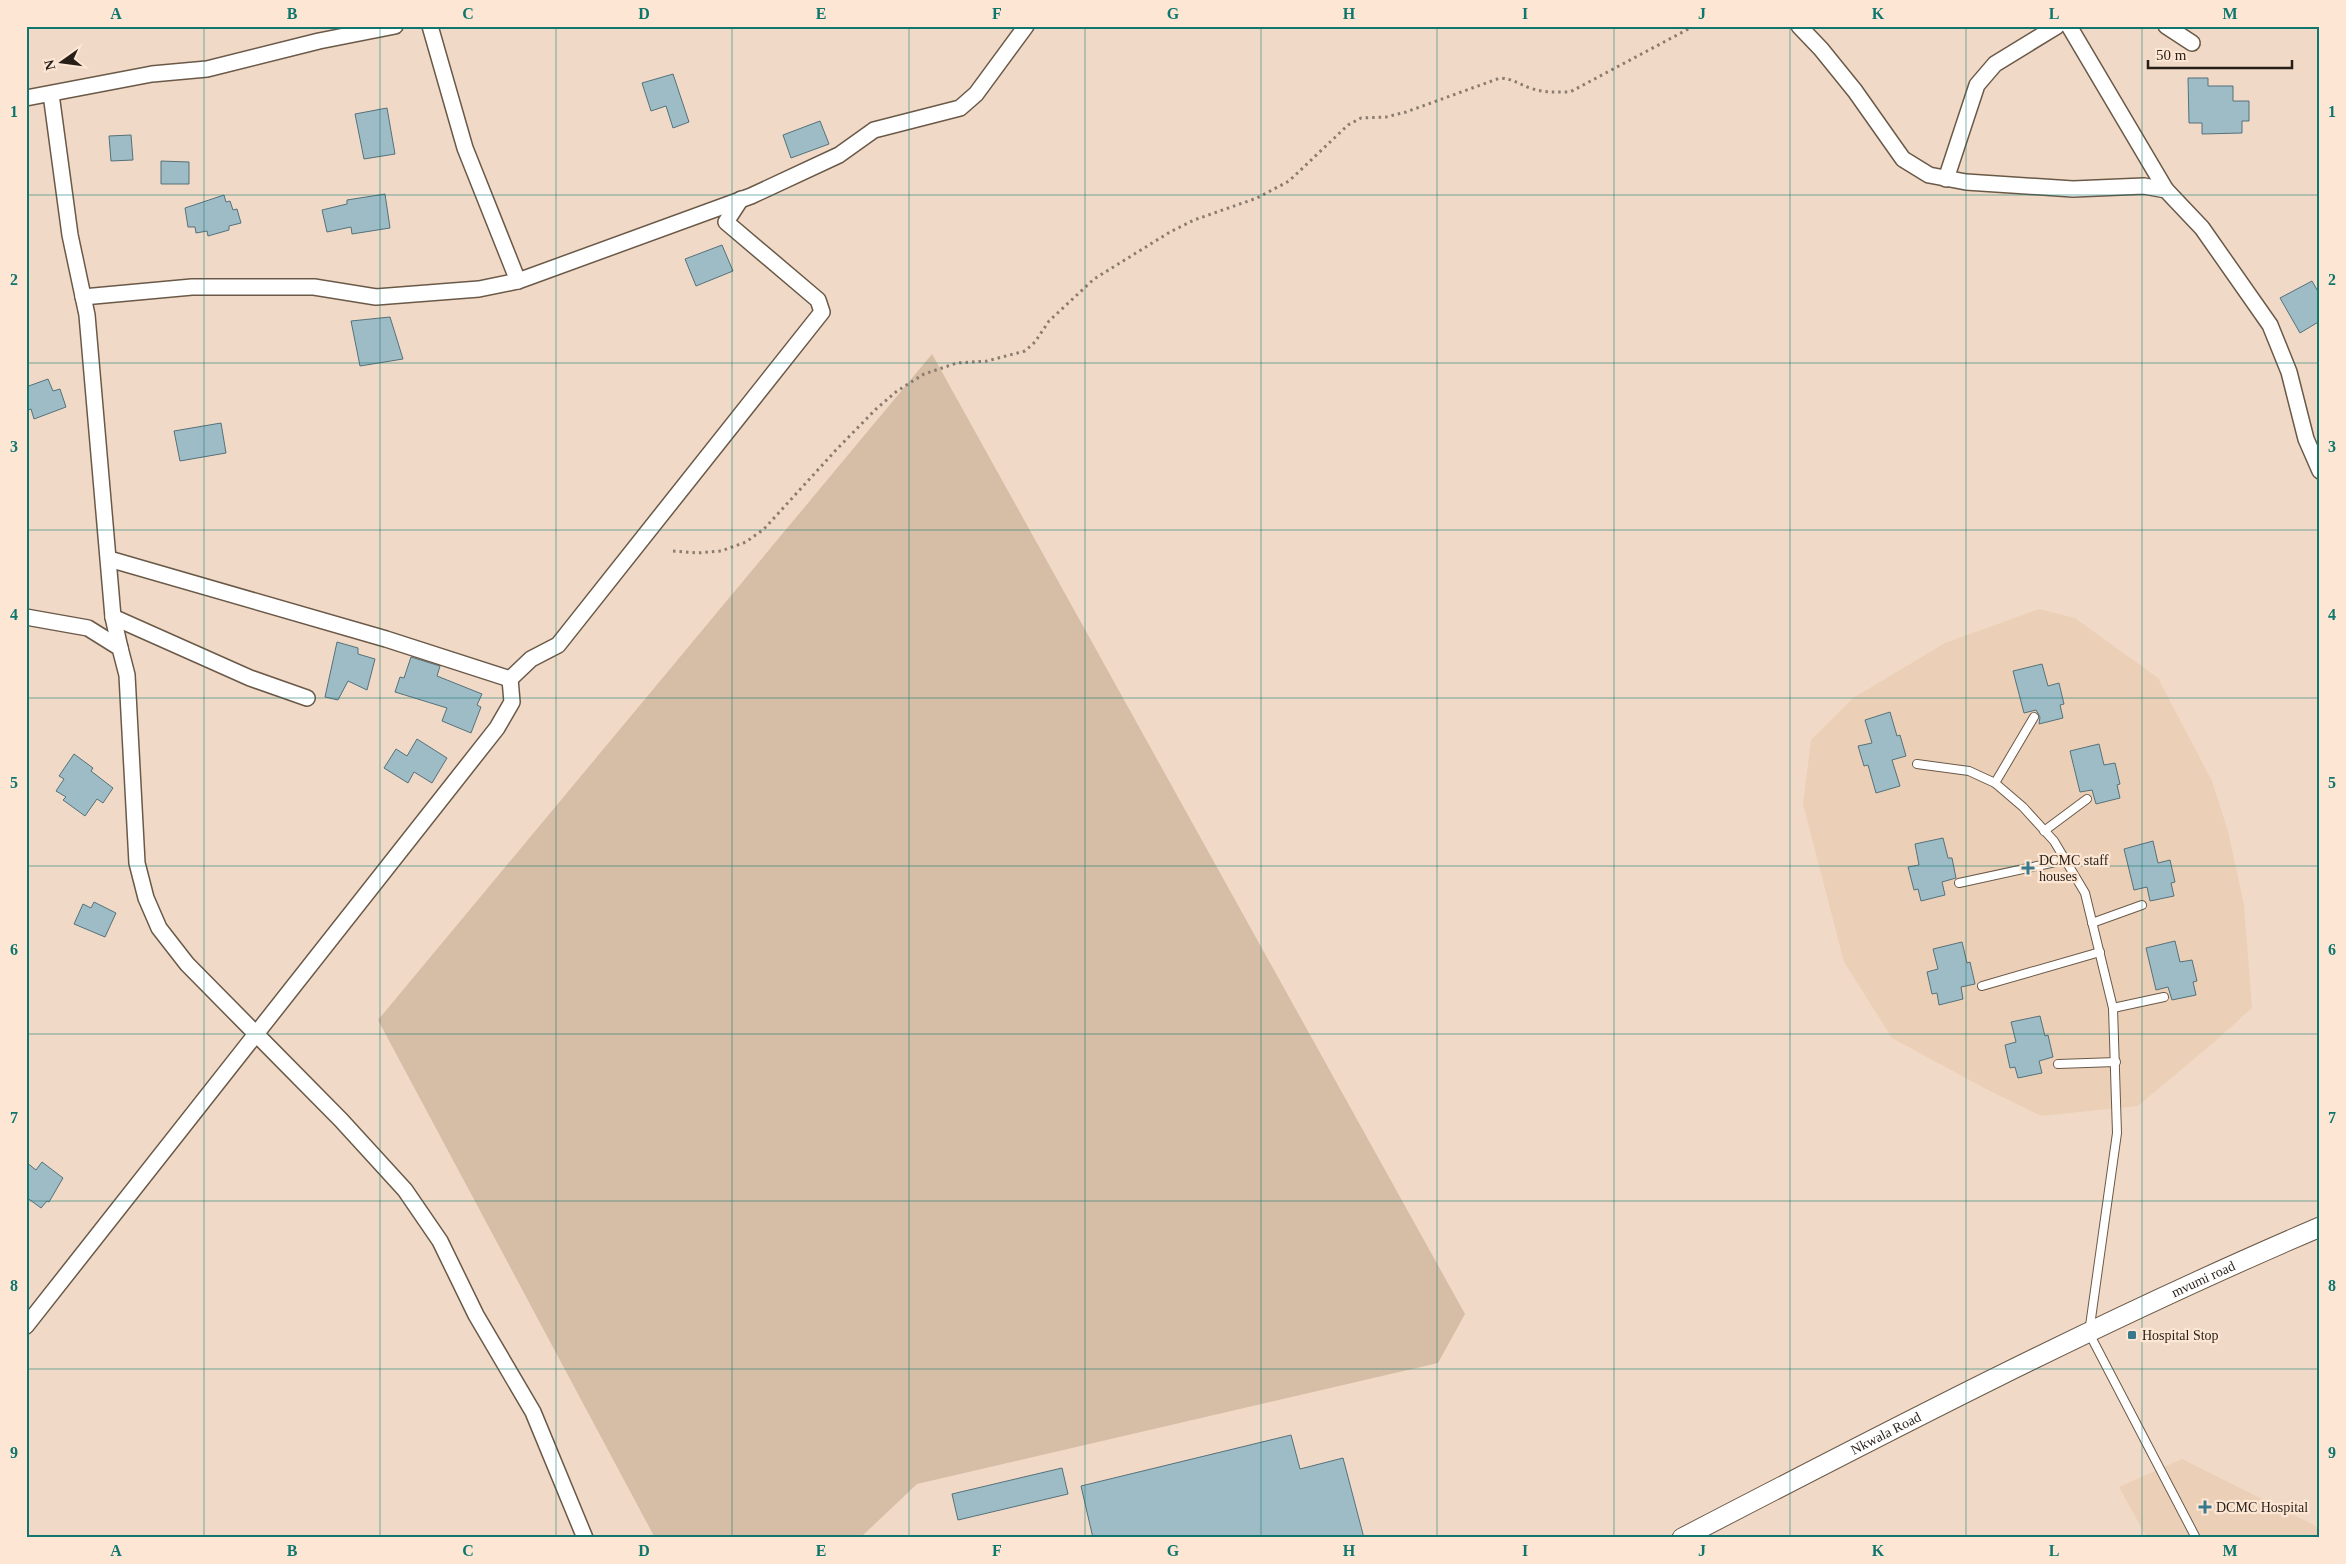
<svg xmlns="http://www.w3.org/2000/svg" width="2346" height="1564" font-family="Georgia,serif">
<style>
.built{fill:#ebd0b7}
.green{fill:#d6bda6}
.building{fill:#9ebcc6;stroke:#55717a}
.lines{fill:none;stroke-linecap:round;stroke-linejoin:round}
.service-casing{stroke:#6b5948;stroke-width:10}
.minor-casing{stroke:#6b5948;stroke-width:18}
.tertiary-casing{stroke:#6b5948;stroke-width:21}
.path{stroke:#8b7c6f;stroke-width:3;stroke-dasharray:2.5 4;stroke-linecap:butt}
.service{stroke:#fff;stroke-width:8}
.minor{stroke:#fff;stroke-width:15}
.tertiary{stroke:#fff;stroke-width:19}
.grid{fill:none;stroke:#0f766e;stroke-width:1;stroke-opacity:0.55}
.poi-dot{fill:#38798c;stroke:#fde7d4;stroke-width:2}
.labels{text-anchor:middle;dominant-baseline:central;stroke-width:4.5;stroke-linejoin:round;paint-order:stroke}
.poi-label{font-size:14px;fill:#261e17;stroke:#fde7d4;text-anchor:start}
.street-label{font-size:14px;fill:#261e17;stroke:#fde7d4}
.neatline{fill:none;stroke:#0f766e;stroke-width:2}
.grid-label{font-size:16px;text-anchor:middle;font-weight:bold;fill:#0f766e}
</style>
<rect width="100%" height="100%" fill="#f0dac7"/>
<!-- built -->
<g class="built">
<path d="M2039,609L2075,618L2158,678L2212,781L2228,831L2244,905L2252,1008L2213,1043L2138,1106L2041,1116L1986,1089L1892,1038L1844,962L1803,804L1811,740L1853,698L1945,643Z"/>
<path d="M2182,1459L2320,1528V1538H2147L2119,1487Z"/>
</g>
<!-- green -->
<path class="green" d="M932,354L1465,1314L1438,1363L917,1484L860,1538H655L378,1020Z"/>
<!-- building -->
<g class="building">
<path d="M673,74L689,122L673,128L666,106L651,111L642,83Z"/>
<path d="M2188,78H2208V86H2233V101H2249V121H2242V133L2202,134V123H2189Z"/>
<path d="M387,108L395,154L364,159L355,114Z"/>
<path d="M820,121L829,144L791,158L783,135Z"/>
<path d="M131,135L133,160L111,161L109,136Z"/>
<path d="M161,161L189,162V184H161Z"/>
<path d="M385,194L390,228L352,234L351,227L327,232L322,210L347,204V200Z"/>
<path d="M224,195L226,202L230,201L233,210L237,209L241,223L229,226V230L208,236L207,231L196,233L195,227H188L185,208Z"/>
<path d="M722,245L733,271L696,286L685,259Z"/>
<path d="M2312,281L2320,295V321L2300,333L2280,298Z"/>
<path d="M390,317L403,359L360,366L351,321Z"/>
<path d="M48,379L53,391L60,389L66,407L34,419L31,409L26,411V387Z"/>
<path d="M221,423L226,453L180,461L174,431Z"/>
<path d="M337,642L358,648V654L375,659L367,690L348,681L338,700L325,697Z"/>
<path d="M411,657L440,666L437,676L482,694L477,705L481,707L471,733L442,721L447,708L395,692L400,677L404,678Z"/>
<path d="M2042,664L2048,686L2059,683L2064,704L2060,705L2063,718L2039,724L2040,717L2036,710L2024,713L2013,671Z"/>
<path d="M1890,712L1897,736L1900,735L1906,756L1892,760L1900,786L1876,793L1868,765L1864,766L1858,746L1872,743L1865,720Z"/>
<path d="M417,739L447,758L432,783L414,772L408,783L384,768L396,749L407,756Z"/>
<path d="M2099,744L2104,765L2115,763L2120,784L2117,785L2120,798L2096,804L2092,790L2080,792L2070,751Z"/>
<path d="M74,754L93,768L91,771L113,788L103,803L97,799L85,816L63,800L66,797L56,791L64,779L59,776Z"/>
<path d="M1943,838L1948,858H1952L1956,878L1942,882L1945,895L1921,901L1918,889L1914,890L1908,867L1919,865L1915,844Z"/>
<path d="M2153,841L2158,863L2170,860L2175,882L2171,883L2174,896L2150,901L2147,887L2134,890L2124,849Z"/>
<path d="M94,902L116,913L105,937L74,924L83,904L91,908Z"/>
<path d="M2175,941L2180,962L2192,960L2197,981L2193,982L2196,995L2172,1000L2168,987L2156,990L2146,948Z"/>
<path d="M1962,942L1967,963L1970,962L1975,984L1961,987L1963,999L1939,1005L1937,993L1932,994L1927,972L1938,969L1933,949Z"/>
<path d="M2040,1016L2045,1036L2048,1035L2053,1057L2039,1061L2042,1073L2018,1078L2015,1067L2010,1068L2005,1045L2016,1042L2011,1022Z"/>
<path d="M26,1162L36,1170L42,1162L63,1178L49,1202L47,1201L41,1208L26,1197Z"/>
<path d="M1291,1435L1300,1469L1343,1458L1364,1538H1093L1081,1486Z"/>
<path d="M1062,1468L1068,1494L958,1520L952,1494Z"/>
</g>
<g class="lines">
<!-- service casing -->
<g class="service-casing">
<g id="service">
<path d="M1917,764L1969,771L1995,783L2023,807L2054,841L2085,893L2113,1008L2117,1133L2089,1333L2196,1538"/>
<path d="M1995,783L2034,717"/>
<path d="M2044,831L2087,799"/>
<path d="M1959,883L2065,860"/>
<path d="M2092,923L2142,905"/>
<path d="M1982,986L2100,952"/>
<path d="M2113,1008L2164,997"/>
<path d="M2058,1064L2116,1062"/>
</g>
</g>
<!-- minor casing -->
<g class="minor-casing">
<g id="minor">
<path d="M430,26L465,148L518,281"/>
<path d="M1799,26L1821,49L1855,91L1903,159L1929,175L1966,182L2073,189L2144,186L2166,190L2202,228L2270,325L2289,372L2306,439L2320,471"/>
<path d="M2069,26L2166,190"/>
<path d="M2166,26L2192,43"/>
<path d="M51,94L70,235L87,315L113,617L120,648"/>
<path d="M26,98L152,74L207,69L319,41L395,26"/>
<path d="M1946,179L1977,85L1995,64L2057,26"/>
<path d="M83,297L192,287H314L376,297L479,289L518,281L751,196L839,155L874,130L960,108L976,94L1026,26"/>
<path d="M109,559L386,639L510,679"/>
<path d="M26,617L88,628L120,648L127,675L137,863L146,898L159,928L187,964L341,1120L405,1190L440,1241L476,1315L533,1412L585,1538"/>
<path d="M113,617L250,678L307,698"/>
<path d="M510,679L531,659L558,645L822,312L818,300L726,222L741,199"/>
<path d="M26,1326L497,728L512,702L510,679"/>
</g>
</g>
<!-- tertiary casing -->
<g class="tertiary-casing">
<g id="tertiary">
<path id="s1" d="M1682,1538C1892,1429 2102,1320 2320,1227"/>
</g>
</g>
<!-- path -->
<path class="path" d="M673,551L697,553L721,551L746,542L764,529L836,450L876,409L897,391L924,374L957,363L987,361L1025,351L1035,342L1049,321L1094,279L1170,232L1194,220L1257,198L1289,181L1348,125L1361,118L1386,117L1406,112L1500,78C1513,79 1519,84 1530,88C1544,93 1556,92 1570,92L1694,26"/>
<!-- service -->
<use href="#service" class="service"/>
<!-- minor -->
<use href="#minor" class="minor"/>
<!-- tertiary -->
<use href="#tertiary" class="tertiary"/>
</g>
<!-- grid -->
<path class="grid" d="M204,26V1538M380,26V1538M556,26V1538M732,26V1538M909,26V1538M1085,26V1538M1261,26V1538M1437,26V1538M1614,26V1538M1790,26V1538M1966,26V1538M2142,26V1538M26,195H2320M26,363H2320M26,530H2320M26,698H2320M26,866H2320M26,1034H2320M26,1201H2320M26,1369H2320"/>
<!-- markers -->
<g class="poi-dot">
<path d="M2025.5 860.5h5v5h5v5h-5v5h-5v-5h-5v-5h5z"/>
<rect x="2127" y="1330" width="10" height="10" rx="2.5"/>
<path d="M2202.5 1499.5h5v5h5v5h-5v5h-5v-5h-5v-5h5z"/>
</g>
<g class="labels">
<!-- poi labels -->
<g class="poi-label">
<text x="2039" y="860">DCMC staff<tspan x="2039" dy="16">houses</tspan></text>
<text x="2142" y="1335">Hospital Stop</text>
<text x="2216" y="1507">DCMC Hospital</text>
</g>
<!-- street labels -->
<g class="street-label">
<text stroke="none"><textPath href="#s1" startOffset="582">mvumi road</textPath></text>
<text stroke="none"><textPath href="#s1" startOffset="229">Nkwala Road</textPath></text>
</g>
</g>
<!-- border -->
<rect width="2346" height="1564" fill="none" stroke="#fde7d4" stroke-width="55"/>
<!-- north arrow -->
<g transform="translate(62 62) rotate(256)" stroke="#fde7d4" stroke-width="4" paint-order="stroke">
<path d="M0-4L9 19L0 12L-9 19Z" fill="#261e17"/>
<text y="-8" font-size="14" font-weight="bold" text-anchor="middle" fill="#261e17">N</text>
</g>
<!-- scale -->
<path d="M2148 60v8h144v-8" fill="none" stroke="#261e17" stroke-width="2.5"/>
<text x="2156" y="60" font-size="15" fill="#261e17" stroke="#fde7d4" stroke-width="4" paint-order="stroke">50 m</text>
<rect x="28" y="28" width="2290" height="1508" class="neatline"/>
<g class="grid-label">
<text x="116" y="19">A</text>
<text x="292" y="19">B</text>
<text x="468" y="19">C</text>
<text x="644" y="19">D</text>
<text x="821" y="19">E</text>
<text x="997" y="19">F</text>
<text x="1173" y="19">G</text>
<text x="1349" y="19">H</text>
<text x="1525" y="19">I</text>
<text x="1702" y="19">J</text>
<text x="1878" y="19">K</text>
<text x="2054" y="19">L</text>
<text x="2230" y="19">M</text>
<text x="14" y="117">1</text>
<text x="2332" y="117">1</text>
<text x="14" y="285">2</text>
<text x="2332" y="285">2</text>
<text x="14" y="452">3</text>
<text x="2332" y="452">3</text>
<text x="14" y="620">4</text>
<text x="2332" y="620">4</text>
<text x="14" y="788">5</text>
<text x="2332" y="788">5</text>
<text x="14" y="955">6</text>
<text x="2332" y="955">6</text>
<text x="14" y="1123">7</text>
<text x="2332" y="1123">7</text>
<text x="14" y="1291">8</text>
<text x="2332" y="1291">8</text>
<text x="14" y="1458">9</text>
<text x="2332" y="1458">9</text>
<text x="116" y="1556">A</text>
<text x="292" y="1556">B</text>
<text x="468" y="1556">C</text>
<text x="644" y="1556">D</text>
<text x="821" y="1556">E</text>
<text x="997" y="1556">F</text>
<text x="1173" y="1556">G</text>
<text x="1349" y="1556">H</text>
<text x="1525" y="1556">I</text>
<text x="1702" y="1556">J</text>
<text x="1878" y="1556">K</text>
<text x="2054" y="1556">L</text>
<text x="2230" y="1556">M</text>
</g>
</svg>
